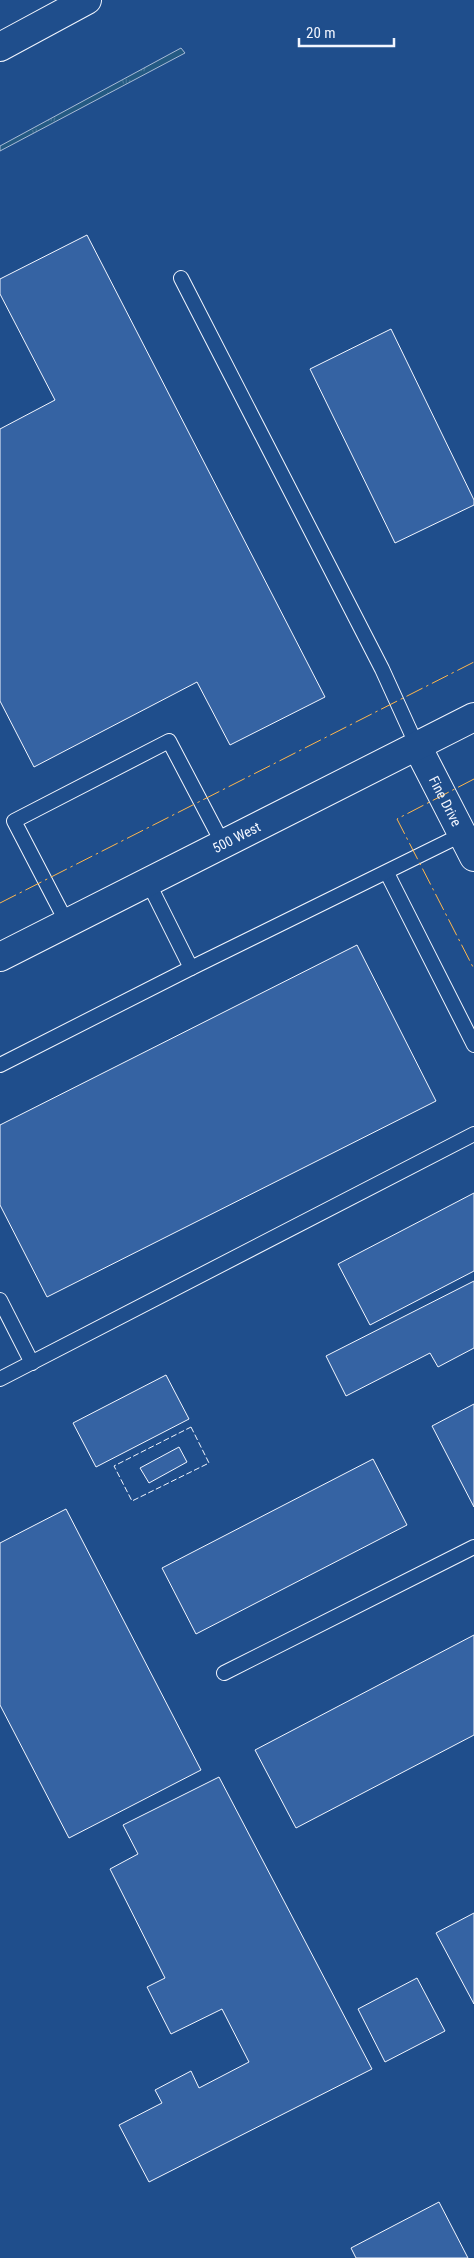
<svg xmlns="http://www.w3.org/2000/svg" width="474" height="2258" font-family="'Roboto Condensed',sans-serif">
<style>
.grass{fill:url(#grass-tufts);stroke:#a8bbd7}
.building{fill:#3563a3;stroke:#f2f6ff}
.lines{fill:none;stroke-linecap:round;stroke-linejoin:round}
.service-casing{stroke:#f2f6ff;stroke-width:16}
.minor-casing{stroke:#f2f6ff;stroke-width:30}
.secondary-casing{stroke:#f2f6ff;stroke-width:30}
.motorway-casing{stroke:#f2f6ff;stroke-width:30}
.service{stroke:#1f4e8c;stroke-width:14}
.minor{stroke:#1f4e8c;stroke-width:28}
.secondary{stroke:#1f4e8c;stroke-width:28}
.motorway{stroke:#1f4e8c;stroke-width:28}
.fence{stroke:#f2f6ff;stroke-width:1;stroke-dasharray:6 2.5;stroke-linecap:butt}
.power{stroke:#ffb74d;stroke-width:1;stroke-dasharray:18 4 2.5 4;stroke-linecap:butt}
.labels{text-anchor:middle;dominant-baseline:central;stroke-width:4;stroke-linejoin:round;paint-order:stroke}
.street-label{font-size:14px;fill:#f2f6ff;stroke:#1f4e8c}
</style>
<defs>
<pattern id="grass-tufts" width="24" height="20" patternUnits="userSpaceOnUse" patternTransform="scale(1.25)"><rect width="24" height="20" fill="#245a82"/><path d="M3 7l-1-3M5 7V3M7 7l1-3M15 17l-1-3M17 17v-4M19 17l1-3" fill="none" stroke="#447295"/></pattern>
</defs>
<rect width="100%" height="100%" fill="#1f4e8c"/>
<!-- grass -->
<path class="grass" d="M181,48L185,53L0,151V146Z"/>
<!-- building -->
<g class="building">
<path d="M87,235L325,697L230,745L197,682L34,767L0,701V429L55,400L0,294V279Z"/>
<path d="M391,329L474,500V505L395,543L310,369Z"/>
<path d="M357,945L436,1101L47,1297L0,1205V1125Z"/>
<path d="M474,1193V1271L370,1325L338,1264Z"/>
<path d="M474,1281V1348L438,1367L430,1353L346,1396L326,1356Z"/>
<path d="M166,1375L189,1419L96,1467L73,1423Z"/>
<path d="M474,1404V1507L432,1426Z"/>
<path d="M179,1447L187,1462L149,1483L140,1468Z"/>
<path d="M373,1459L407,1525L196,1634L162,1568Z"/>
<path d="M66,1509L201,1770L69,1838L0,1705V1543Z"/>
<path d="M474,1635V1735L296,1828L255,1750Z"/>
<path d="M219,1777L372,2069L149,2182L119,2125L162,2103L155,2090L191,2071L199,2088L249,2062L222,2009L171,2034L147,1987L165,1978L110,1869L138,1854L123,1825Z"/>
<path d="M474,1913V2004L436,1933Z"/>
<path d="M417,1978L445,2031L385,2062L358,2009Z"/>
<path d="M439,2202L468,2258H356L351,2248Z"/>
</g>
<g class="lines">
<!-- service casing -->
<g class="service-casing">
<g id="service">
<path d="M181,278L382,669L417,746"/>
<path d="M387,873L474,1045"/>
<path d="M148,882L191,968"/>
<path d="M67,923L14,821L169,741L223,844"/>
<path d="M0,1065L191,968L463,834"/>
<path d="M0,1300L32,1363"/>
<path d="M0,1379L474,1134"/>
<path d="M224,1673L474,1547"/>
</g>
</g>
<!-- minor casing -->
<g class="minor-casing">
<g id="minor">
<path id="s1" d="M417,746L474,857"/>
</g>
</g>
<!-- secondary casing -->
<g class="secondary-casing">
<g id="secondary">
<path id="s2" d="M0,957L474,717"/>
</g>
</g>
<!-- motorway casing -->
<g class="motorway-casing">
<path id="motorway" d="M0,47L87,0"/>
</g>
<!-- service -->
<use href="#service" class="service"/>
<!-- minor -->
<use href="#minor" class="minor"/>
<!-- secondary -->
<use href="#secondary" class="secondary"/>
<!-- motorway -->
<use href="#motorway" class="motorway"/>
<!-- fence -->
<path class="fence" d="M191,1427L209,1463L132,1501L114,1466Z"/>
<!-- power -->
<g class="power">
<path d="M474,779L397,819L474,969"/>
<path d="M0,903L474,662"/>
</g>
</g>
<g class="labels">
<!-- street labels -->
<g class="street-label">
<text stroke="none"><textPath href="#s1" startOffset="62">Fine Drive</textPath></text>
<text stroke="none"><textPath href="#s2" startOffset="265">500 West</textPath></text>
</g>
</g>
<!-- scale -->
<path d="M299 38v8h95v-8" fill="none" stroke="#f2f6ff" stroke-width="2.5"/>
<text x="306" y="38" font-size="15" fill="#f2f6ff" stroke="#1f4e8c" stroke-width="4" paint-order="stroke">20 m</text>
</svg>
